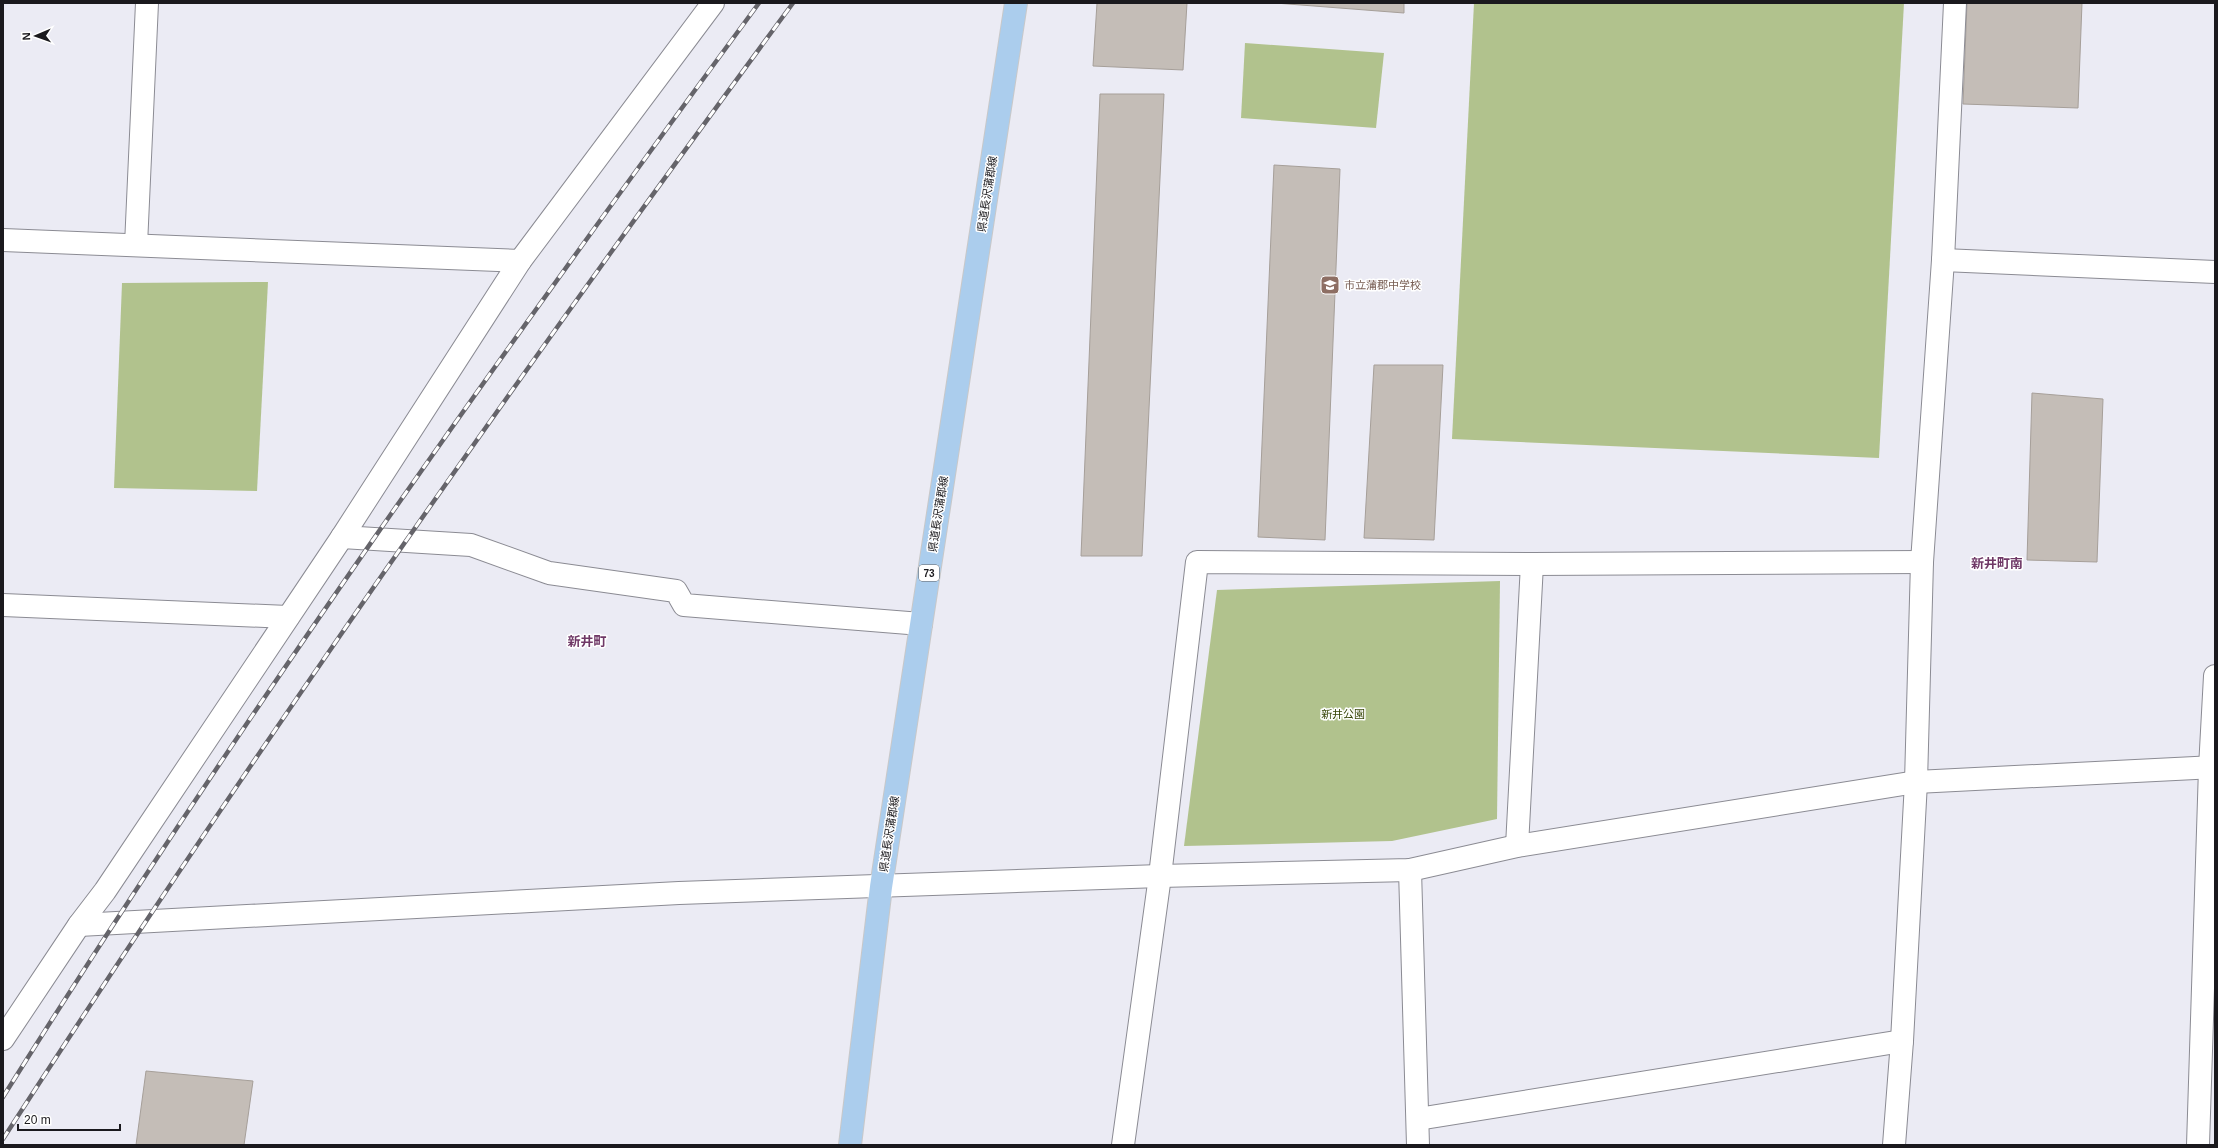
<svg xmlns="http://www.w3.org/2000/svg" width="2218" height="1148" font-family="Helvetica,'Noto Sans JP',sans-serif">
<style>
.green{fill:#b1c28d}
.building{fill:#c4bdb7;stroke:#a69f99}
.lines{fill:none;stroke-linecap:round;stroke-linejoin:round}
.street-casing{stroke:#8b8b93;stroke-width:24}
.secondary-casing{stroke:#8b8b93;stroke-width:24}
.primary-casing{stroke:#c8c8c9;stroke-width:24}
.street{stroke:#fff;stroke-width:22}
.secondary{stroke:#fff;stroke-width:22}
.primary{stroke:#abcded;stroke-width:22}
.rail-casing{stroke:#65646a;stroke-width:4.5}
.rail{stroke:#fff;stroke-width:3;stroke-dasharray:9;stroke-linecap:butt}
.labels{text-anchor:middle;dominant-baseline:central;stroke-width:3;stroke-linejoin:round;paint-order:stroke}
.shield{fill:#fff;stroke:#5f5e61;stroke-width:1}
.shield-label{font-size:10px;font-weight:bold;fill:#1a191d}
.street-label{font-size:11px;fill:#1a191d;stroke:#fff}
.education-label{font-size:11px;fill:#785e54;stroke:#fff;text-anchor:start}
.park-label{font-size:11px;fill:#364507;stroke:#fff}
.quarter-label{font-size:13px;font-weight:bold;fill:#6f3866;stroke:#fff}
</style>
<rect width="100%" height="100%" fill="#ebebf4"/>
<!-- green -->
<g class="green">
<path d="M1474,3H1904L1879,458L1452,439Z"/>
<path d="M1245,43L1384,53L1376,128L1241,118Z"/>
<path d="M268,282L257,491L114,488L122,283Z"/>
<path d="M1500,581L1497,819L1392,841L1184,846L1217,590Z"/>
</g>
<!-- building -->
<g class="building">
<path d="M1097,3H1187L1183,70L1093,66Z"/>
<path d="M1275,3H1404V13Z"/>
<path d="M1967,3H2082L2078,108L1963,104Z"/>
<path d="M1100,94H1164L1142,556H1081Z"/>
<path d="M1274,165L1340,169L1325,540L1258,537Z"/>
<path d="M1374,365H1443L1434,540L1364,538Z"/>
<path d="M2032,393L2103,399L2097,562L2027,560Z"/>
<path d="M146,1071L253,1081L244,1145H136Z"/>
</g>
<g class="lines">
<!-- street casing -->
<g class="street-casing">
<g id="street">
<path d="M3,240L520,261"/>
<path d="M136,245L147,3"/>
<path d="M1943,260L2215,272"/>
<path d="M342,537L471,545L549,573L676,591L684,605L921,624"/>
<path d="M3,605L288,617"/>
<path d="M1517,846L1532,564"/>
<path d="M1410,870L1418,1145"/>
<path d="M79,925L679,893L1160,876L1410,870L1517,846L1916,782L2215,767"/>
<path d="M1418,1119L1902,1041"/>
<path d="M1123,1145L1160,876L1197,562L1532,564L1922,562"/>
<path d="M1894,1145L1902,1041L1916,782L1922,562L1943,260L1955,3"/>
<path d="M2198,1145L2210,768L2215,676"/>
</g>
</g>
<!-- secondary casing -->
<g class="secondary-casing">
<path id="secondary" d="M3,1039L79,925L105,891L342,537L520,261L713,3"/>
</g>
<!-- primary casing -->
<g class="primary-casing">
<path id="primary" d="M850,1145L881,887L1016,3"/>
</g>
<!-- street -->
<use href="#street" class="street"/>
<!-- secondary -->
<use href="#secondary" class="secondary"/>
<!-- primary -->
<use href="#primary" class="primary"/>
<!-- rail casing -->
<g class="rail-casing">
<g id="rail">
<path d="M3,1097C239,721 496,360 759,3"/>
<path d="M3,1139C253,752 519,374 793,3"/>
</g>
</g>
<!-- rail -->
<use href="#rail" class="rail"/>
</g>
<!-- icons -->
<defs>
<g id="school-square" transform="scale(1)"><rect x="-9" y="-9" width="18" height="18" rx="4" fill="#8d6e63" stroke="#fff"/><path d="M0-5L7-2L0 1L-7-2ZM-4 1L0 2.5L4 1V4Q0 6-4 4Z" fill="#fff"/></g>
</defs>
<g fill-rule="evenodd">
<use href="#school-square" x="1330" y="285"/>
</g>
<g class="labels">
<!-- shield labels -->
<rect class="shield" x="919" y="565" width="20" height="16" rx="3"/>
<g class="shield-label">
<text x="929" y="573">73</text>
</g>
<!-- street labels -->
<g class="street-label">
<text transform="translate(987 194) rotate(-81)">県道長沢蒲郡線</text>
<text transform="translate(938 514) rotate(-81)">県道長沢蒲郡線</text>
<text transform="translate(889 834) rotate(-81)">県道長沢蒲郡線</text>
</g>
<!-- education labels -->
<g class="education-label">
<text x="1344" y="285">市立蒲郡中学校</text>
</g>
<!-- park labels -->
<g class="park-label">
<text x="1343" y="714">新井公園</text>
</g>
<!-- quarter labels -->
<g class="quarter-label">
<text x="1997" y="563">新井町南</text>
<text x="587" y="641">新井町</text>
</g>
</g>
<!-- border -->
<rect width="2218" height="1148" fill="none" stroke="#1a191d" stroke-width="8"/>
<!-- north arrow -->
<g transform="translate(36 36) rotate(268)" stroke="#ffffff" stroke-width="3" paint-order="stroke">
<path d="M0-3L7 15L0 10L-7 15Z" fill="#1a191d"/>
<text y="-6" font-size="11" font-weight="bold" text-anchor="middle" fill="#1a191d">N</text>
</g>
<!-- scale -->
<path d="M18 1124v6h102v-6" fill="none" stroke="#1a191d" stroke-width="2"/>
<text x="24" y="1124" font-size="12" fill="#1a191d" stroke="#ffffff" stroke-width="3" paint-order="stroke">20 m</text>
</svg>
